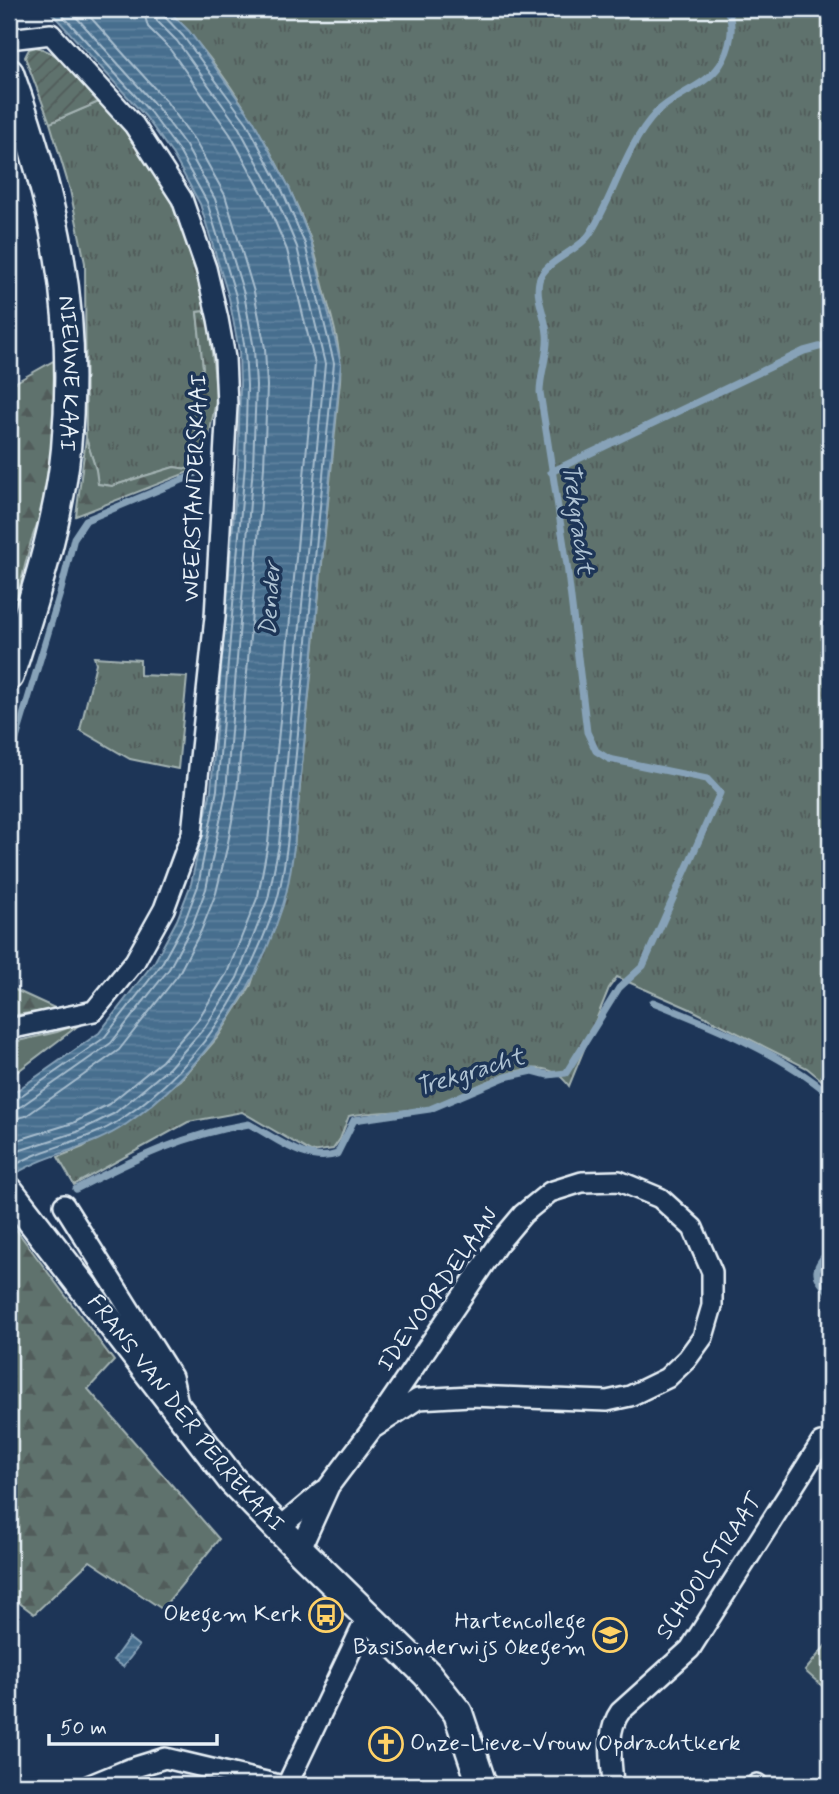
<svg xmlns="http://www.w3.org/2000/svg" width="839" height="1794" font-family="Mynerve,sans-serif">
<style>
.grass{fill:url(#grass-tufts);stroke:#a3b2b2;stroke-width:2}
.forest{fill:url(#forest-firs);stroke:#a3b2b2;stroke-width:2}
.park{fill:#5e726d;stroke:#a3b2b2;stroke-width:2}
.garden{fill:url(#garden-furrows);stroke:#a3b2b2;stroke-width:2}
.water{fill:url(#water-rules);stroke:#87a2b8;stroke-width:2}
.lines{fill:none;stroke-linecap:round;stroke-linejoin:round}
.shore{stroke:#a7bdce;stroke-width:2}
.stream{stroke:#87a2b8;stroke-width:7}
.street-casing{stroke:#e8f1f8;stroke-width:24}
.secondary-casing{stroke:#e8f1f8;stroke-width:33}
.street{stroke:#1d3557;stroke-width:19}
.secondary{stroke:#1d3557;stroke-width:28}
.labels{text-anchor:middle;dominant-baseline:central;stroke-width:7;stroke-linejoin:round;paint-order:stroke}
.street-label{font-size:23px;fill:#e8f1f8;stroke:#1d3557}
.poi-label{font-size:23px;fill:#e8f1f8;stroke:#1d3557;text-anchor:end}
.water-label{font-size:24px;font-style:italic;fill:#afc3d3;stroke:#1d3557}
</style>
<defs>
<pattern id="grass-tufts" width="24" height="20" patternUnits="userSpaceOnUse" patternTransform="scale(1.75)"><rect width="24" height="20" fill="#5e726d"/><path d="M3 7l-1-3M5 7V3M7 7l1-3M15 17l-1-3M17 17v-4M19 17l1-3" fill="none" stroke="#515b5a"/></pattern>
<pattern id="forest-firs" width="22" height="20" patternUnits="userSpaceOnUse" patternTransform="scale(1.75)"><rect width="22" height="20" fill="#5e726d"/><path d="M5 1l3.5 6h-7zM16 11l3.5 6h-7z" fill="#515b5a"/></pattern>
<pattern id="garden-furrows" width="10" height="10" patternUnits="userSpaceOnUse" patternTransform="scale(1.75)"><rect width="10" height="10" fill="#5e726d"/><path d="M-1 1l2-2M0 10L10 0M9 11l2-2" fill="none" stroke="#515b5a"/></pattern>
<pattern id="water-rules" width="6" height="5" patternUnits="userSpaceOnUse" patternTransform="scale(1.75)"><rect width="6" height="5" fill="#466e8e"/><path d="M0 2.5h6" fill="none" stroke="#61839f"/></pattern>
</defs>
<rect width="100%" height="100%" fill="#1d3557"/>
<filter id="ink" filterUnits="userSpaceOnUse"><feTurbulence type="fractalNoise" baseFrequency=".0143" numOctaves="2"/><feDisplacementMap in="SourceGraphic" scale="14" xChannelSelector="R" yChannelSelector="G"/><feConvolveMatrix kernelMatrix="1 2 1 2 8 2 1 2 1" color-interpolation-filters="sRGB"/></filter>
<g filter="url(#ink)">
<!-- grass -->
<g class="grass">
<path d="M167,9H830V1087L807,1068L690,1009L617,977L609,988L569,1086C566,1082 562,1077 557,1074C526,1053 461,1097 430,1107C408,1114 375,1110 349,1116L340,1139L333,1149L311,1152L242,1112L188,1122L74,1185L58,1157L83,1147L181,1080L218,1037L251,985L294,847L340,381C342,352 334,325 326,297C321,278 317,258 311,240C281,159 227,70 167,9Z"/>
<path d="M101,101C137,143 171,190 190,242C198,264 202,289 207,311L197,312L203,367L191,422L195,431L208,441L194,470L174,467L112,486L97,484L96,470L86,438L85,263L70,190L50,123Z"/>
<path d="M94,657L140,660V675L187,677L178,769L130,759L80,730L96,663Z"/>
<path d="M830,1640V1693L805,1671Z"/>
</g>
<!-- forest -->
<g class="forest">
<path d="M207,311L217,396L208,441L195,431L191,422L203,367L197,312Z"/>
<path d="M57,359L56,425L46,499L31,541L16,602L9,600V386Z"/>
<path d="M86,438L96,470L98,484L112,486L174,467L194,470L76,516Z"/>
<path d="M9,987L57,1009L9,1016Z"/>
<path d="M9,1220L114,1361L88,1389L219,1539L162,1609L90,1561L34,1614L9,1595Z"/>
</g>
<!-- park -->
<path class="park" d="M83,1022L13,1075L9,1080V1043L57,1032Z"/>
<!-- garden -->
<path class="garden" d="M36,47C63,53 83,82 101,101L50,123L25,57L29,49Z"/>
<!-- water -->
<g class="water">
<path d="M48,9H167L189,31L253,120L289,187L311,242L341,363L294,847C291,866 289,886 283,905C255,993 202,1072 125,1125C89,1150 44,1153 9,1178V1096L99,1033L155,961L177,920L191,884L211,790L238,465L240,386L239,351L229,298L200,204L173,155L145,116Z"/>
<path d="M129,1638L139,1646L123,1667L113,1660Z"/>
</g>
<g class="lines">
<!-- shore -->
<g class="shore">
<path d="M9,1101L15,1100L104,1038L161,965L184,923L198,886L217,790L245,465L247,386L245,350L236,296L207,202L179,151L150,112L57,9"/>
<path d="M9,1110L20,1107L111,1043L169,969L192,926L206,889L226,792L253,466L256,386L254,349L244,294L215,199L186,146L157,107L69,9"/>
<path d="M9,1120L26,1116L119,1050L178,975L201,931L216,893L227,848L237,793L264,467L267,386L265,348L254,292L225,195L195,141L166,101L83,9"/>
<path d="M9,1146L18,1140L73,1123L109,1104L162,1061L197,1021L227,973L258,896L268,843L315,364L287,250L265,198L230,134L169,48L148,27L143,9"/>
<path d="M9,1158L21,1150L77,1132L115,1113L169,1068L205,1027L237,978L268,899L279,845L325,364L297,247L274,193L239,128L177,41L157,21L154,9"/>
<path d="M9,1169C42,1146 86,1143 120,1120C198,1068 247,990 276,903C282,885 284,865 287,846L334,363L305,244L282,190L247,123L183,36L164,16L162,9"/>
</g>
<!-- stream -->
<g class="stream">
<path d="M551,472L804,351L830,344"/>
<path d="M9,762L61,590L74,538L86,520L194,475"/>
<path d="M653,1002C711,1025 783,1054 830,1095"/>
<path d="M76,1189C134,1159 185,1134 249,1124C276,1138 307,1165 337,1154L354,1120L430,1109L505,1077L533,1071L548,1075L566,1073L619,988L643,966L720,793L707,779L609,759L596,751L587,732L567,565L540,392C540,372 549,353 547,334C546,317 535,298 539,281C544,261 577,252 589,235C614,198 624,147 656,113C674,94 705,87 720,65C730,50 736,24 726,9"/>
<path d="M830,1249C814,1269 811,1274 830,1293"/>
</g>
<!-- street casing -->
<g class="street-casing">
<g id="street">
<path d="M9,39L51,34L134,125L182,199L206,268L218,319L225,358L227,405L215,617L192,833L164,909L135,961L94,1011L9,1029"/>
<path d="M64,1205L172,1377L178,1403"/>
<path d="M278,1529L323,1491"/>
<path d="M300,1550L329,1486L372,1429L497,1245L523,1214L550,1192L582,1182L619,1181L660,1198L693,1228L712,1272V1306L703,1337L687,1359L667,1378L630,1396L607,1401L470,1396L418,1399L372,1429"/>
<path d="M90,1785L129,1769L165,1758L279,1785"/>
<path d="M287,1785L367,1617"/>
<path d="M613,1785C612,1761 605,1733 620,1712L690,1649L821,1443"/>
<path d="M757,1785V1784"/>
</g>
</g>
<!-- secondary casing -->
<g class="secondary-casing">
<g id="secondary">
<path id="s1" d="M9,73C55,201 79,312 66,449C59,523 32,605 9,676"/>
<path id="s2" d="M9,1191L232,1480L300,1550L427,1674L458,1713L482,1785"/>
</g>
</g>
<!-- street -->
<use href="#street" class="street"/>
<!-- secondary -->
<use href="#secondary" class="secondary"/>
</g>
</g>
<!-- icons -->
<defs>
<g id="bus-ring" transform="scale(1.75)"><circle r="9.5" fill="#1d3557" stroke="#ffd166" stroke-width="1.5"/><path d="M-5-6H5V4H4V6H2V4H-2V6H-4V4H-5ZM-3.5-4V0h7V-4ZM-3.5 1.2v1.5H-2V1.2ZM2 1.2v1.5H3.5V1.2Z" fill="#ffd166"/></g>
<g id="school-ring" transform="scale(1.75)"><circle r="9.5" fill="#1d3557" stroke="#ffd166" stroke-width="1.5"/><path d="M0-5L7-2L0 1L-7-2ZM-4 1L0 2.5L4 1V4Q0 6-4 4Z" fill="#ffd166"/></g>
<g id="church-ring" transform="scale(1.75)"><circle r="9.5" fill="#1d3557" stroke="#ffd166" stroke-width="1.5"/><path d="M-1.2-6h2.4v3.5h3.3v2.4h-3.3V6h-2.4V-.1h-3.3v-2.4h3.3Z" fill="#ffd166"/></g>
</defs>
<g fill-rule="evenodd">
<use href="#bus-ring" x="326" y="1615"/>
<use href="#school-ring" x="610" y="1635"/>
<use href="#church-ring" x="386" y="1744"/>
</g>
<g class="labels">
<!-- street labels -->
<g class="street-label">
<text stroke="none"><textPath href="#s1" startOffset="308">NIEUWE KAAI</textPath></text>
<text transform="translate(196 488) rotate(-88)">WEERSTANDERSKAAI</text>
<text transform="translate(439 1290) rotate(-55)">IDEVOORDELAAN</text>
<text stroke="none"><textPath href="#s2" startOffset="284">FRANS VAN DER PERREKAAI</textPath></text>
<text transform="translate(710 1567) rotate(-56)">SCHOOLSTRAAT</text>
</g>
<!-- poi labels -->
<g class="poi-label">
<text x="302" y="1615">Okegem Kerk</text>
<text x="586" y="1622">Hartencollege<tspan x="586" dy="26">Basisonderwijs Okegem</tspan></text>
<text x="410" y="1744" text-anchor="start">Onze-Lieve-Vrouw Opdrachtkerk</text>
</g>
<!-- water labels -->
<g class="water-label">
<text transform="translate(577 519) rotate(82)">Trekgracht</text>
<text transform="translate(271 599) rotate(-86)">Dender</text>
<text transform="translate(470 1073) rotate(-17)">Trekgracht</text>
</g>
</g>
<!-- margin -->
<rect width="839" height="1794" fill="none" stroke="#1d3557" stroke-width="35"/>
<rect x="18" y="18" width="804" height="1759" fill="none" stroke="#e8f1f8" stroke-width="2.5" filter="url(#ink)"/>
<!-- scale -->
<path d="M49 1734v10h168v-10" fill="none" stroke="#e8f1f8" stroke-width="3.5"/>
<text x="60" y="1734" font-size="21" fill="#e8f1f8" stroke="#1d3557" stroke-width="5" paint-order="stroke">50 m</text>
</svg>
